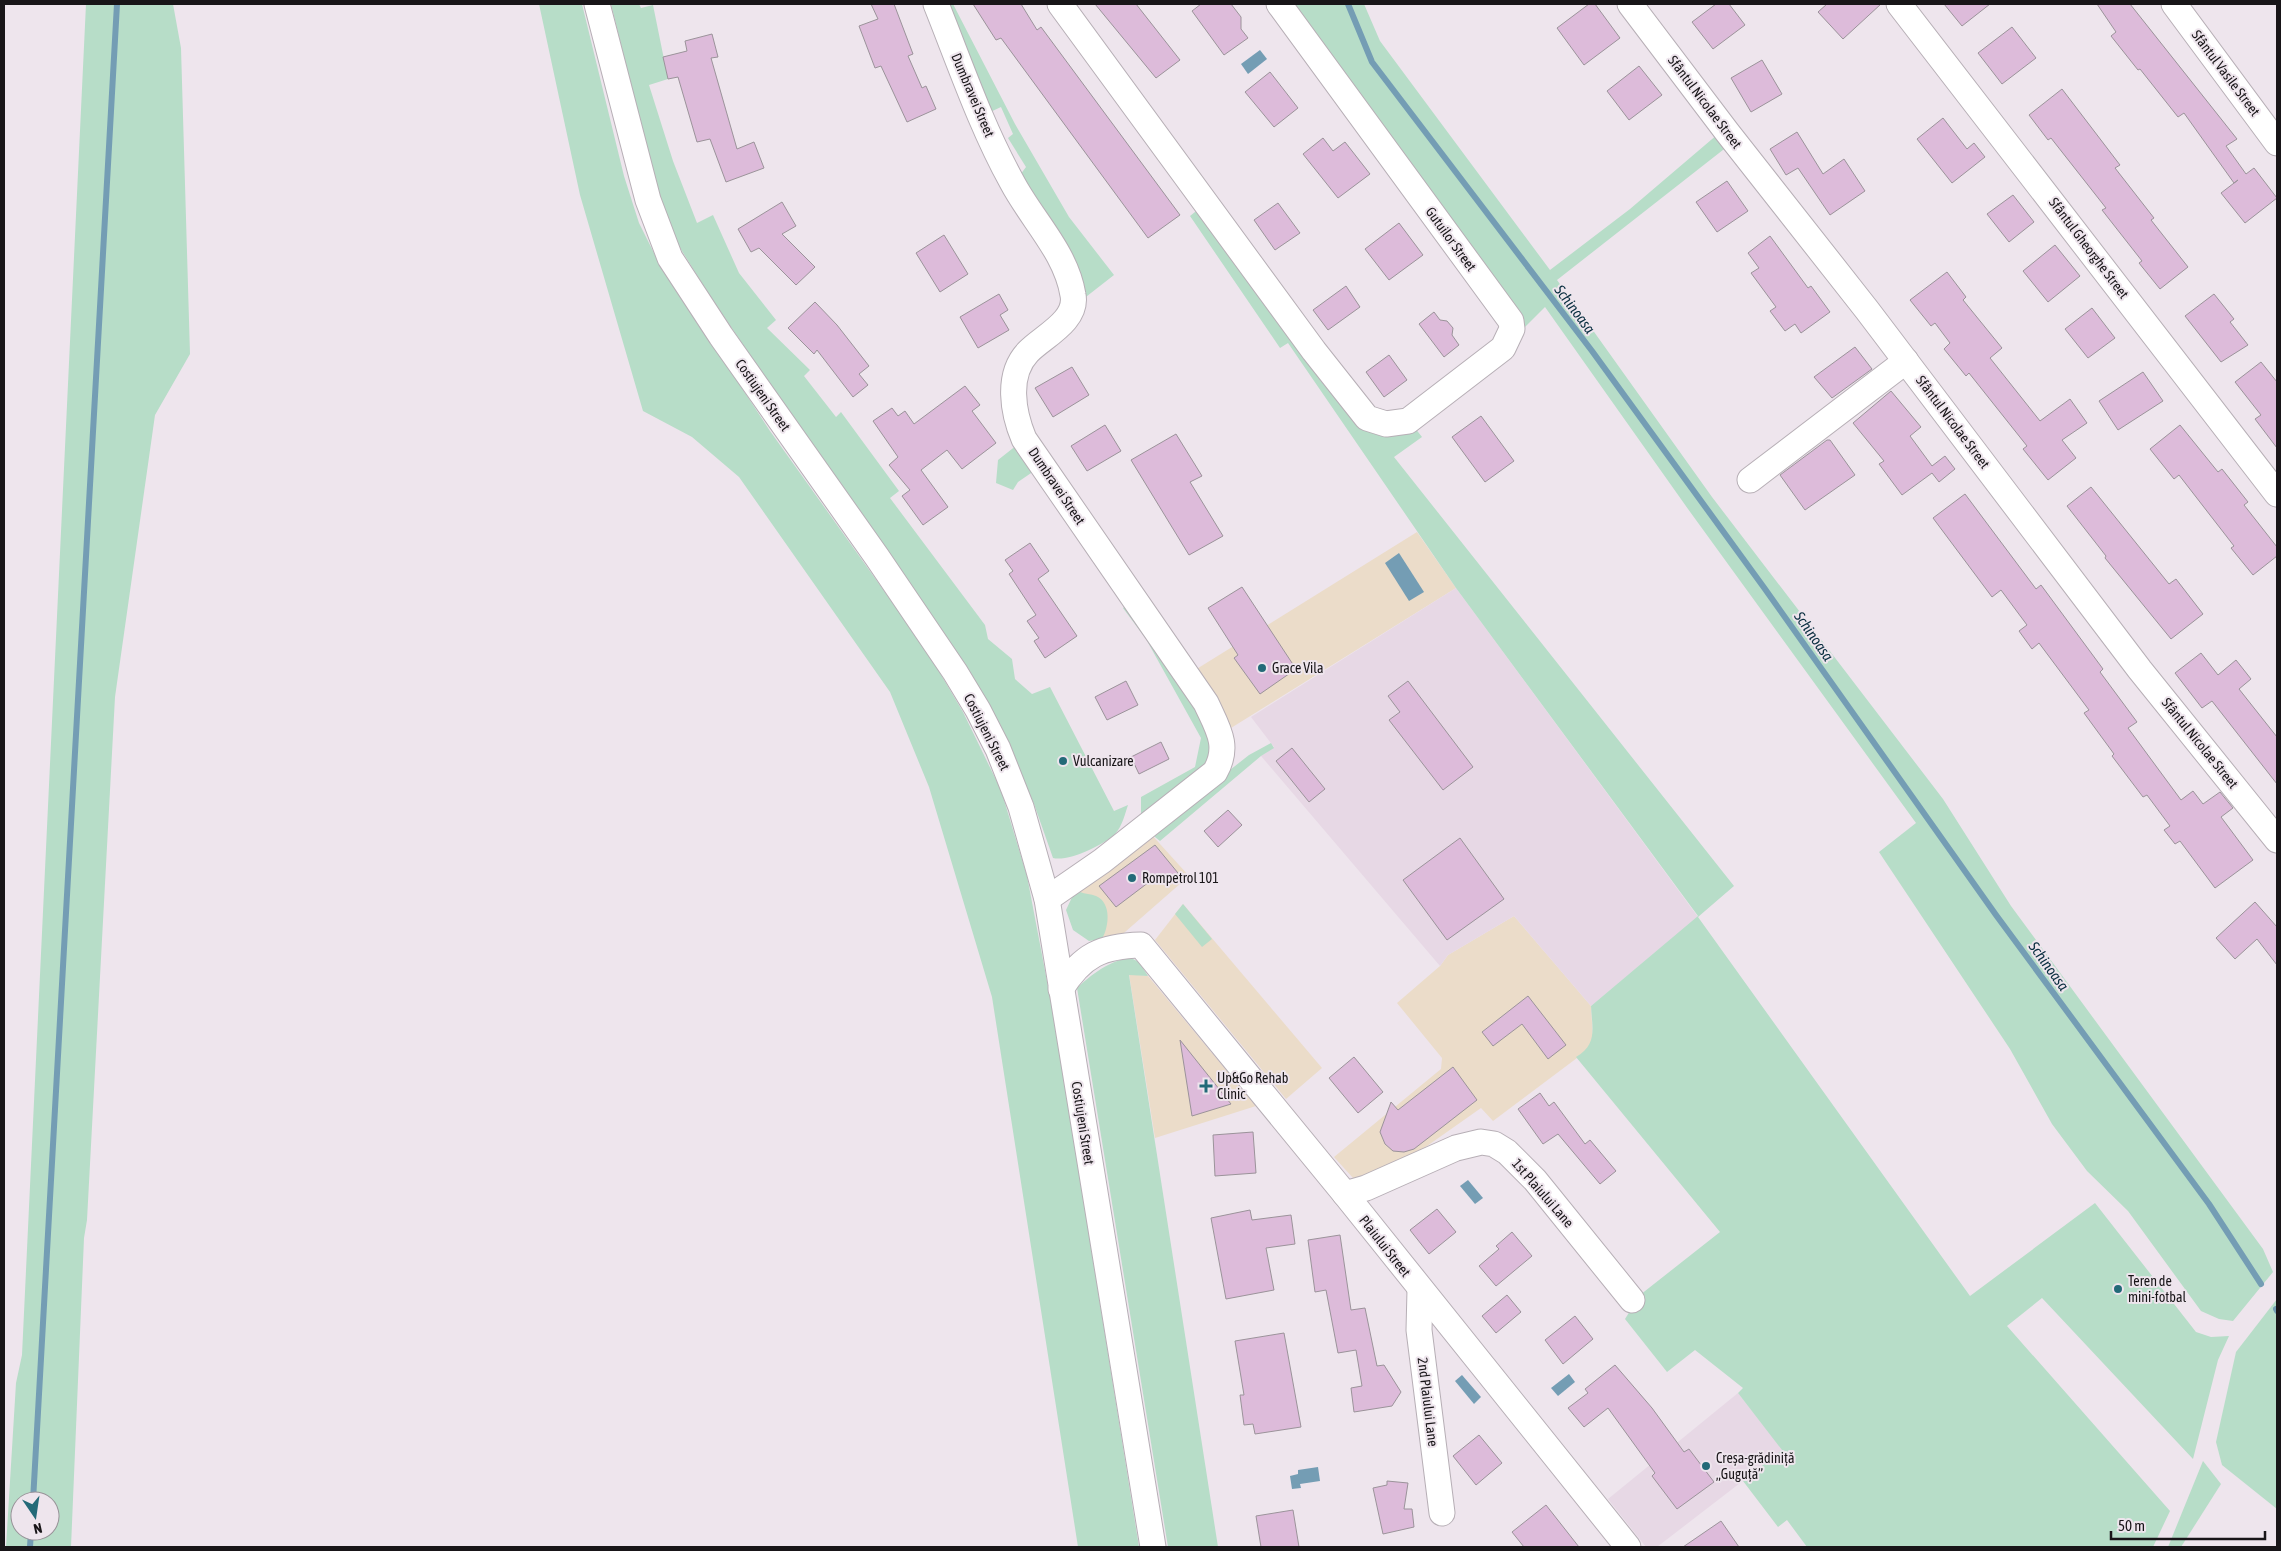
<svg xmlns="http://www.w3.org/2000/svg" width="2281" height="1551" font-family="'Asap Condensed',sans-serif">
<style>
.commercial{fill:#ebdcc9}
.built{fill:#e7d8e5}
.green{fill:#b7ddc8;fill-rule:evenodd}
.water{fill:#749db4}
.lines{fill:none;stroke-linecap:round;stroke-linejoin:round}
.stream{stroke:#749db4;stroke-width:6}
.building{fill:#ddbbda;stroke:#9b939a}
.minor-casing{stroke:#b7afb6;stroke-width:27}
.minor{stroke:#fff;stroke-width:25}
.poi-dot{fill:#236a78;stroke:#eee5ed;stroke-width:2}
.labels{text-anchor:middle;dominant-baseline:central;stroke-width:4;stroke-linejoin:round;paint-order:stroke}
.street-label{font-size:14px;fill:#181518;stroke:#eee5ed}
.poi-label{font-size:14px;fill:#181518;stroke:#eee5ed;text-anchor:start}
.water-label{font-size:15px;font-style:italic;fill:#082d3f;stroke:#eee5ed}
</style>
<rect width="100%" height="100%" fill="#eee5ed"/>
<!-- commercial -->
<g class="commercial">
<path d="M1417,532L1456,588L1231,728L1195,670Z"/>
<path d="M1150,833L1189,876L1117,939H1102L1074,893Z"/>
<path d="M1183,904L1322,1068L1286,1099L1155,940Z"/>
<path d="M1514,916L1591,1006L1593,1039L1585,1052L1493,1121L1481,1108L1400,1165L1369,1178H1353L1334,1157L1441,1069L1442,1058L1397,1003L1440,966L1448,955Z"/>
<path d="M1129,974L1148,976L1256,1106L1155,1138Z"/>
</g>
<!-- built -->
<g class="built">
<path d="M1456,588L1698,917L1591,1006L1514,916L1448,955L1440,966L1261,756L1274,747L1251,717Z"/>
<path d="M1738,1393L1783,1450L1657,1547H1646L1608,1499Z"/>
</g>
<!-- green -->
<g class="green">
<path d="M86,4H173L181,48L190,354L155,415L115,697L87,1220L84,1238L71,1547H6L16,1383L22,1355ZM20,1501H50V1531H20Z"/>
<path d="M539,4H582L624,176L639,223L656,257L770,431L927,651L963,712L1001,790L1027,876L1055,1023L1139,1547H1078L992,997L929,787L890,692L739,477L692,437L643,411L580,195Z"/>
<path d="M611,4H639L641,8L653,5L668,79L649,85L673,161L697,223L713,215L739,273L776,320L767,328L810,370L804,376L836,417L841,412L899,491L890,498L985,625L988,639L1012,659L1015,679L1032,694L1050,687L1114,811L1128,805C1125,814 1122,827 1115,834C1104,845 1068,862 1053,858L1034,804L1000,724L708,293L677,243L655,182Z"/>
<path d="M941,4H953L1015,124L1069,217L1114,275L1082,300L1017,179L1026,167L1008,138L1013,134L1001,107L986,114Z"/>
<path d="M1289,4H1364L1380,41L1550,270L1630,209L1718,134L1728,146L1557,280L1712,497L1943,799L2011,906L2263,1249L2273,1272L2233,1321L2219,1319L2201,1311L2128,1211L2087,1171L2052,1124L2010,1049L1879,852L1916,823L1688,509L1545,307L1517,335Z"/>
<path d="M1200,208L1342,395L1415,428L1422,437L1394,457L1734,886L1698,917L1970,1296L2095,1203L2196,1332L2211,1337L2229,1336L2218,1360L2193,1459L2042,1298L2007,1326L2170,1511L2153,1547H1807L1787,1520L1778,1527L1743,1481L1782,1450L1738,1393L1743,1388L1695,1350L1667,1372L1625,1319L1640,1295L1720,1232L1576,1057C1598,1044 1592,1028 1591,1006L1698,916L1456,588L1288,343L1280,348L1190,216Z"/>
<path d="M1017,445L1034,471L1018,482L1013,490L996,483L998,460Z"/>
<path d="M1129,603L1204,710L1212,759L1141,821V797L1195,767L1201,738L1146,639L1123,608Z"/>
<path d="M1271,743L1274,748L1261,756L1160,841L1150,833L1249,755Z"/>
<path d="M1080,892C1085,894 1091,894 1096,896C1112,903 1109,927 1102,939L1089,941L1073,930L1066,910L1074,893Z"/>
<path d="M1183,904L1212,939L1202,947L1175,914Z"/>
<path d="M1131,958L1139,962L1148,976L1129,975L1218,1547H1168L1077,988C1092,974 1110,960 1131,958Z"/>
<path d="M2277,1299V1509L2222,1465L2216,1442L2236,1352Z"/>
<path d="M2203,1461L2221,1484L2181,1547H2168Z"/>
</g>
<!-- water -->
<g class="water">
<path d="M1260,50L1267,59L1248,74L1241,64Z"/>
<path d="M1399,553L1424,592L1409,601L1385,563Z"/>
<path d="M1468,1180L1483,1198L1475,1204L1460,1186Z"/>
<path d="M1569,1374L1575,1382L1558,1396L1551,1388Z"/>
<path d="M1462,1375L1481,1397L1474,1404L1455,1381Z"/>
<path d="M1318,1467L1320,1481L1300,1484L1301,1488L1292,1489L1290,1476L1298,1474V1470Z"/>
</g>
<g class="lines">
<!-- stream -->
<g class="stream">
<path d="M1348,4L1372,62L1592,351L1765,589L1996,915L2209,1204L2261,1284"/>
<path d="M2276,1309L2277,1311"/>
<path d="M33,1501L117,4"/>
<path d="M30,1547L31,1531"/>
</g>
</g>
<!-- building -->
<g class="building">
<path d="M871,4H894L913,54L908,56L922,88L926,86L936,109L907,122L881,66L875,68L859,26L878,19Z"/>
<path d="M973,4H1021L1037,30L1041,27L1180,215L1148,238L1001,38L996,40Z"/>
<path d="M1095,4H1136L1180,60L1156,78Z"/>
<path d="M1201,4H1231L1241,17V29L1248,38L1224,55L1192,11Z"/>
<path d="M1589,4H1595L1620,38L1584,65L1557,28Z"/>
<path d="M1716,4H1729L1745,25L1713,49L1692,22Z"/>
<path d="M1827,4H1881L1843,39L1818,12Z"/>
<path d="M1944,4H1990L1962,26Z"/>
<path d="M2097,4H2130L2237,139L2226,146L2246,174L2254,168L2277,198L2245,223L2221,193L2238,180L2234,183L2184,113L2178,117L2140,69L2138,70L2111,36L2116,32Z"/>
<path d="M2012,27L2036,58L2002,84L1978,53Z"/>
<path d="M712,34L718,57L711,58L737,149L754,142L764,168L726,182L710,139L697,142L678,77L668,79L663,57L687,51L685,41Z"/>
<path d="M1762,60L1782,94L1751,112L1731,78Z"/>
<path d="M1639,66L1662,95L1629,120L1607,91Z"/>
<path d="M1270,72L1298,108L1274,127L1245,92Z"/>
<path d="M2062,89L2120,165L2115,168L2154,218L2151,220L2188,267L2160,289L2139,263L2142,261L2102,210L2106,208L2051,138L2048,140L2029,115Z"/>
<path d="M1943,118L1967,149L1974,143L1985,157L1952,183L1917,139Z"/>
<path d="M1797,132L1823,174L1844,159L1865,191L1830,215L1798,168L1786,175L1770,149Z"/>
<path d="M1323,138L1333,151L1345,142L1370,174L1338,198L1303,154Z"/>
<path d="M1727,181L1748,211L1717,232L1696,202Z"/>
<path d="M2013,195L2034,222L2009,242L1987,214Z"/>
<path d="M782,202L796,226L782,234L815,267L796,285L759,248L751,252L738,229Z"/>
<path d="M1278,203L1300,233L1275,250L1254,220Z"/>
<path d="M1399,223L1423,255L1389,280L1365,249Z"/>
<path d="M944,235L968,274L940,292L916,253Z"/>
<path d="M1770,236L1808,288L1811,286L1830,312L1801,333L1795,324L1785,331L1770,311L1776,307L1751,273L1759,268L1748,253Z"/>
<path d="M2055,245L2080,276L2048,302L2023,271Z"/>
<path d="M1947,272L1966,297L1963,300L2002,348L1990,358L2040,421L2070,399L2087,423L2062,440L2076,458L2048,480L2023,449L2027,446L1969,373L1966,376L1944,349L1950,343L1935,323L1931,326L1910,300Z"/>
<path d="M1346,286L1360,307L1328,330L1313,310Z"/>
<path d="M999,294L1008,310L1000,315L1009,330L978,348L960,317Z"/>
<path d="M2214,294L2234,319L2230,322L2248,345L2221,362L2185,316Z"/>
<path d="M815,302L837,325L869,366L859,374L868,385L853,397L817,350L814,354L788,328Z"/>
<path d="M2092,308L2115,338L2088,358L2065,329Z"/>
<path d="M1434,312L1440,320L1447,321L1453,328L1452,335L1459,345L1444,357L1419,324Z"/>
<path d="M1855,347L1872,369L1832,398L1814,377Z"/>
<path d="M1389,355L1407,380L1384,397L1366,372Z"/>
<path d="M2261,362L2277,382V448L2255,419L2261,415L2235,382Z"/>
<path d="M1072,367L1089,395L1053,417L1035,388Z"/>
<path d="M2143,372L2163,401L2118,430L2099,401Z"/>
<path d="M965,386L980,405L972,411L996,443L962,469L947,450L921,470L948,507L923,525L902,496L910,490L889,465L898,457L873,421L892,408L898,416L905,411L914,424Z"/>
<path d="M1891,391L1921,427L1910,436L1932,466L1945,456L1955,469L1939,482L1932,473L1902,495L1879,464L1884,461L1853,423Z"/>
<path d="M1481,416L1514,461L1485,482L1452,437Z"/>
<path d="M1105,425L1121,451L1087,471L1071,446Z"/>
<path d="M2180,425L2218,472L2222,469L2248,502L2244,505L2277,547V556L2253,575L2231,548L2234,546L2179,475L2174,479L2150,449Z"/>
<path d="M1176,434L1202,476L1190,482L1223,536L1189,555L1131,460Z"/>
<path d="M1827,440H1830L1855,475L1805,510L1780,475Z"/>
<path d="M2091,487L2169,584L2176,579L2203,614L2171,639L2105,558L2106,556L2067,506Z"/>
<path d="M1965,494L2036,589L2041,585L2103,669L2100,672L2137,722L2128,728L2181,800L2193,791L2203,804L2220,792L2233,808L2221,817L2253,860L2215,888L2180,841L2175,844L2164,830L2170,826L2147,795L2143,797L2112,756L2114,754L2084,713L2089,710L2039,643L2032,649L2019,631L2027,625L2001,590L1992,597L1933,518Z"/>
<path d="M1030,543L1049,571L1038,579L1077,636L1045,658L1034,641L1039,638L1027,621L1036,615L1009,574L1013,571L1005,560Z"/>
<path d="M1242,587L1296,669L1260,694L1234,658L1238,655L1208,608Z"/>
<path d="M2201,653L2218,675L2236,660L2251,679L2239,689L2277,737V784L2212,701L2202,708L2175,673Z"/>
<path d="M1126,681L1138,705L1107,720L1095,697Z"/>
<path d="M1408,681L1473,767L1443,790L1389,720L1400,712L1388,696Z"/>
<path d="M1161,742L1169,759L1139,774L1131,757Z"/>
<path d="M1292,748L1325,789L1309,802L1276,761Z"/>
<path d="M1228,810L1242,825L1218,847L1204,831Z"/>
<path d="M1460,838L1504,899L1447,940L1403,880Z"/>
<path d="M1155,845L1178,873L1164,884L1157,876L1116,907L1099,886Z"/>
<path d="M2255,902L2277,927V965L2257,939L2235,959L2216,938Z"/>
<path d="M1528,996L1566,1045L1548,1059L1522,1024L1493,1046L1482,1032Z"/>
<path d="M1180,1040L1231,1104L1192,1116Z"/>
<path d="M1354,1057L1383,1092L1358,1113L1329,1078Z"/>
<path d="M1453,1067L1477,1100L1414,1149L1404,1152L1393,1151L1385,1144L1380,1132L1391,1102L1398,1110Z"/>
<path d="M1540,1093L1549,1106L1554,1102L1585,1144L1590,1140L1616,1171L1600,1184L1558,1134L1543,1144L1518,1109Z"/>
<path d="M1253,1132L1256,1173L1215,1176L1213,1135Z"/>
<path d="M1437,1209L1456,1232L1429,1254L1410,1230Z"/>
<path d="M1250,1210L1252,1220L1291,1215L1295,1244L1266,1248L1274,1290L1226,1299L1211,1218Z"/>
<path d="M1512,1232L1532,1256L1496,1286L1479,1266L1499,1249L1496,1246Z"/>
<path d="M1340,1235L1351,1310L1365,1308L1377,1366L1384,1365L1401,1392L1392,1406L1354,1412L1351,1388L1362,1386L1356,1350L1338,1353L1326,1290L1315,1292L1308,1240Z"/>
<path d="M1507,1295L1521,1312L1496,1333L1482,1316Z"/>
<path d="M1575,1316L1593,1339L1563,1364L1545,1340Z"/>
<path d="M1284,1333L1301,1427L1255,1434L1253,1424L1244,1425L1240,1395H1244L1235,1341Z"/>
<path d="M1615,1365L1652,1408L1684,1452L1689,1449L1714,1482L1677,1509L1652,1476L1655,1473L1608,1408L1584,1427L1568,1408L1588,1393L1585,1389Z"/>
<path d="M1479,1435L1502,1463L1476,1485L1453,1456Z"/>
<path d="M1387,1481L1408,1483L1404,1509H1412L1414,1527L1383,1534L1373,1488L1387,1485Z"/>
<path d="M1546,1505L1579,1547H1524L1512,1532Z"/>
<path d="M1293,1510L1299,1547H1261L1256,1516Z"/>
<path d="M1721,1521L1739,1547H1683Z"/>
</g>
<g class="lines">
<!-- minor casing -->
<g class="minor-casing">
<g id="minor">
<path d="M597,4L648,200L670,258L721,336L877,557L955,672L978,710L998,749L1021,807L1047,899L1153,1547"/>
<path d="M936,4C960,64 981,126 1012,182C1032,220 1066,252 1073,295C1078,321 1042,337 1028,352C1006,375 1013,413 1024,439L1206,703C1218,729 1230,746 1215,772L1102,861L1047,899"/>
<path d="M1060,4L1314,351L1367,418L1386,424L1408,421L1503,348L1512,329L1511,321L1279,4"/>
<path d="M1630,4L1727,132L1867,310L2140,670L2277,840"/>
<path d="M1899,4L2277,494"/>
<path d="M2174,4L2277,143"/>
<path d="M1750,480L1906,361"/>
<path d="M1061,989C1082,955 1102,946 1141,945L1345,1194L1628,1547"/>
<path d="M1345,1194L1366,1188L1456,1148L1481,1142L1494,1144L1507,1152L1535,1180L1632,1300"/>
<path d="M1420,1290L1419,1330L1442,1513"/>
</g>
</g>
<!-- minor -->
<use href="#minor" class="minor"/>
</g>
<!-- markers -->
<g class="poi-dot">
<circle cx="1262" cy="668" r="5"/>
<circle cx="1063" cy="761" r="5"/>
<circle cx="1132" cy="878" r="5"/>
<path d="M1203.5 1078.5h5v5h5v5h-5v5h-5v-5h-5v-5h5z"/>
<circle cx="2118" cy="1289" r="5"/>
<circle cx="1706" cy="1466" r="5"/>
</g>
<g class="labels">
<!-- street labels -->
<g class="street-label">
<text transform="translate(2226 73) rotate(53)">Sfântul Vasile Street</text>
<text transform="translate(973 95) rotate(67)">Dumbravei Street</text>
<text transform="translate(1705 102) rotate(53)">Sfântul Nicolae Street</text>
<text transform="translate(1451 239) rotate(54)">Gutuilor Street</text>
<text transform="translate(2089 248) rotate(53)">Sfântul Gheorghe Street</text>
<text transform="translate(763 395) rotate(55)">Costiujeni Street</text>
<text transform="translate(1953 422) rotate(53)">Sfântul Nicolae Street</text>
<text transform="translate(1057 486) rotate(56)">Dumbravei Street</text>
<text transform="translate(987 732) rotate(63)">Costiujeni Street</text>
<text transform="translate(2200 743) rotate(51)">Sfântul Nicolae Street</text>
<text transform="translate(1083 1123) rotate(81)">Costiujeni Street</text>
<text transform="translate(1543 1193) rotate(49)">1st Plaiului Lane</text>
<text transform="translate(1385 1246) rotate(52)">Plaiului Street</text>
<text transform="translate(1428 1402) rotate(83)">2nd Plaiului Lane</text>
</g>
<!-- poi labels -->
<g class="poi-label">
<text x="1272" y="668">Grace Vila</text>
<text x="1073" y="761">Vulcanizare</text>
<text x="1142" y="878">Rompetrol 101</text>
<text x="1217" y="1078">Up&amp;Go Rehab<tspan x="1217" dy="16">Clinic</tspan></text>
<text x="2128" y="1281">Teren de<tspan x="2128" dy="16">mini-fotbal</tspan></text>
<text x="1716" y="1458">Creșa-grădiniță<tspan x="1716" dy="16">„Guguță”</tspan></text>
</g>
<!-- water labels -->
<g class="water-label">
<text transform="translate(1575 309) rotate(53)">Schinoasa</text>
<text transform="translate(1814 636) rotate(55)">Schinoasa</text>
<text transform="translate(2049 966) rotate(54)">Schinoasa</text>
</g>
</g>
<!-- border -->
<rect width="2281" height="1551" fill="none" stroke="#181518" stroke-width="10"/>
<!-- north arrow -->
<g transform="translate(35 1516) rotate(167)"><circle r="24" fill="#eee5ed" stroke="#989298"/>
<path d="M0-4L9 19L0 12L-9 19Z" fill="#236a78"/>
<text y="-8" font-size="14" font-weight="bold" text-anchor="middle" fill="#181518">N</text>
</g>
<!-- scale -->
<path d="M2111 1531v8h154v-8" fill="none" stroke="#181518" stroke-width="2.5"/>
<text x="2118" y="1531" font-size="15" fill="#181518" stroke="#eee5ed" stroke-width="4" paint-order="stroke">50 m</text>
</svg>
